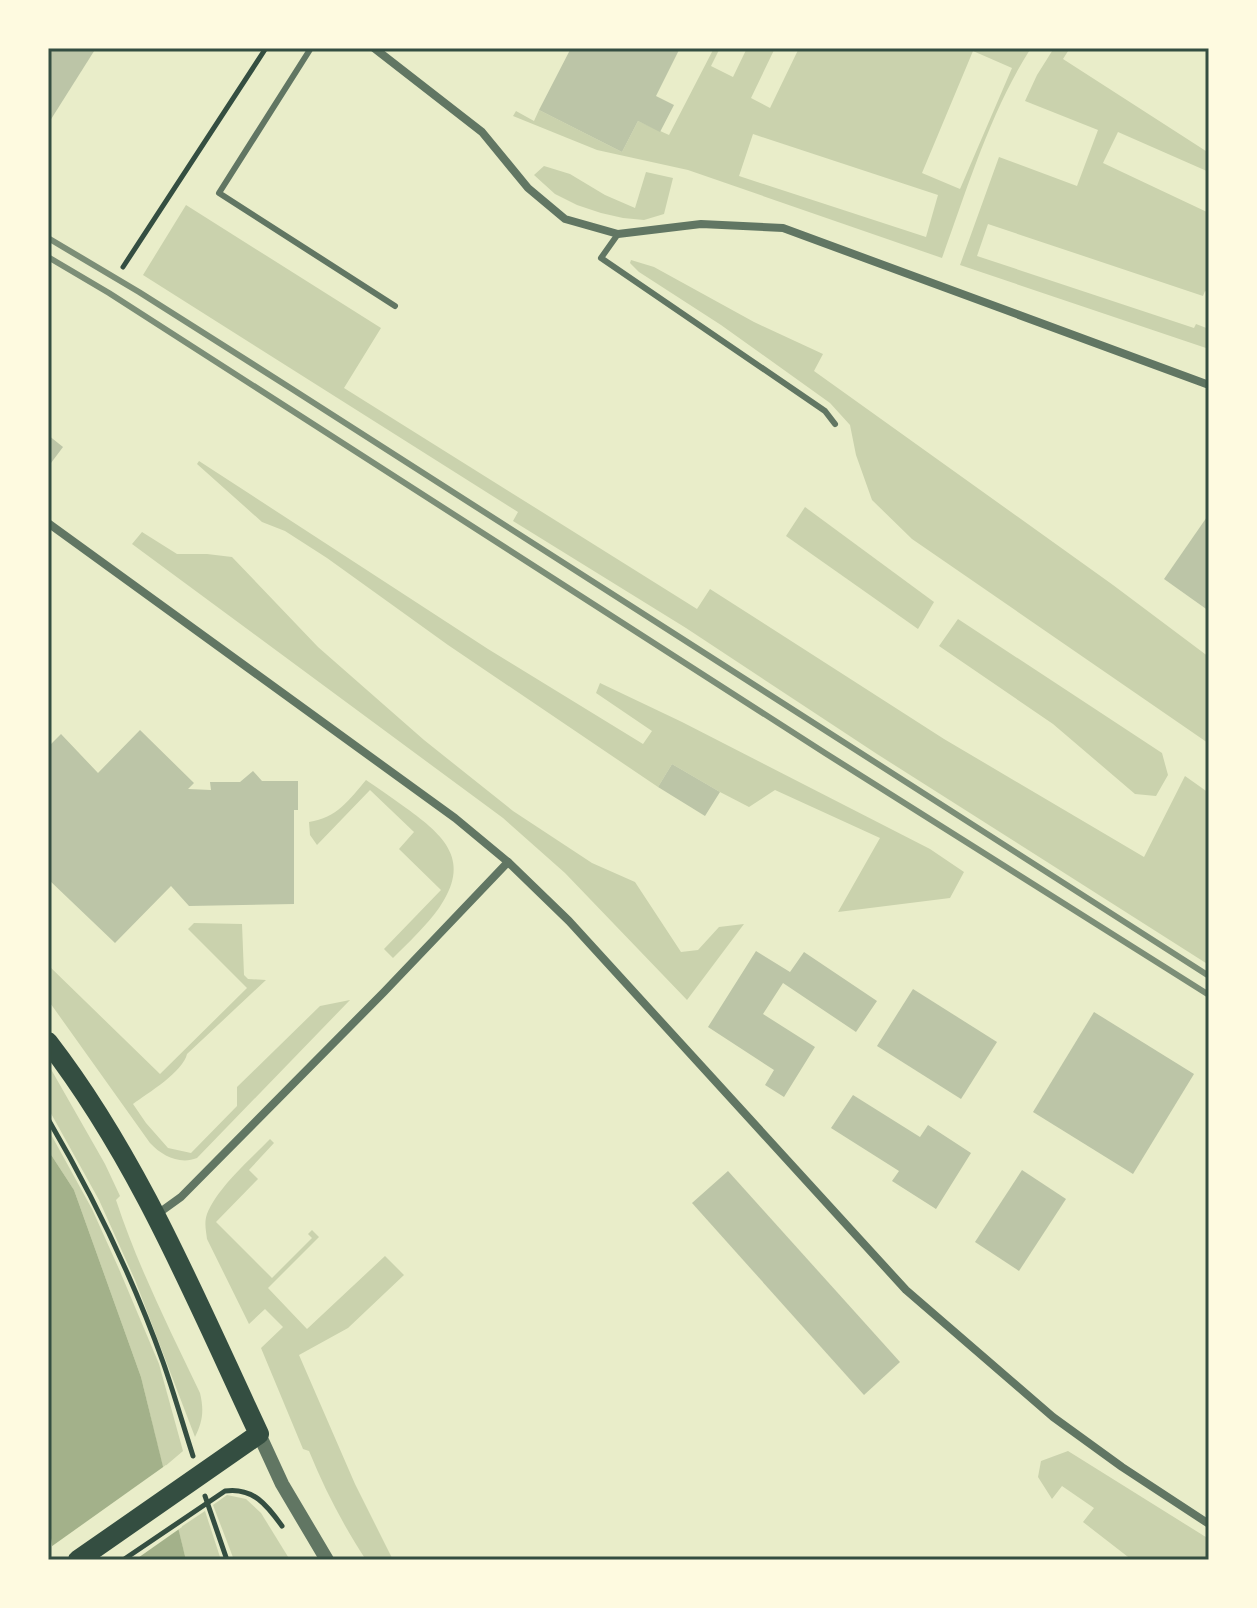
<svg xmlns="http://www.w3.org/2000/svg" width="1257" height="1608" font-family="'Crimson Pro',serif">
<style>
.green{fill:#cad2ad;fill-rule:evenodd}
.water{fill:#a3b18a}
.pier{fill:#e9edc9}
.building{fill:#bcc5a7}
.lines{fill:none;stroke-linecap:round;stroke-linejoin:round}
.path{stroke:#344e41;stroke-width:5}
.service{stroke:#617663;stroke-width:6}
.minor{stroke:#617663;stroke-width:8}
.tertiary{stroke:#617663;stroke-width:14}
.primary{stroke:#344e41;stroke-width:20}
.rail{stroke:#7c8e77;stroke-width:6}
.neatline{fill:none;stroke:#344e41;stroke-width:3}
</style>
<rect width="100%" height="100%" fill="#e9edc9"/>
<!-- green -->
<g class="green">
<path d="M714,48H720L711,66L733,77L747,48H775L751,98L770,108L799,48H1031C991,110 967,189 942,258L688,170L597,150L513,116L516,111L534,121L539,110L622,152L638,121L669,135ZM973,51L1012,68L960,189L922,173ZM753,134L938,195L926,237L739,176Z"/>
<path d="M1054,48H1070L1063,59L1209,153V172L1118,132L1103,163L1209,213V293L1205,291L1203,296L988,224L977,256L1194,328L1196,324L1209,329V349L960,265L999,157L1077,186L1098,130L1025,101L1037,75Z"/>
<path d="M544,166L570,174L605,195L635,208L646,172L673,178L664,214L644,220L623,218L601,213L577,205L555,194L534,175Z"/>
<path d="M186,205L381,328L344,388L697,609L710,589L944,739L1144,857L1185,776L1209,793V965L877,754L686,628L513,521L518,512L143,275Z"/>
<path d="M631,260L654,267L754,322L823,354L814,371L1113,585L1209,657L1208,743L912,539L872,500L856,455L850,425L830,403L721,325L639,272L630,263Z"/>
<path d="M199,461L488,649L643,744L652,731L596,693L600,683L682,722L930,849L964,872L950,898L838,912L880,838L775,790L749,807L720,792L672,764L658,787L448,645L327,558L285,531L262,522L197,464Z"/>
<path d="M805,507L934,602L918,629L786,536Z"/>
<path d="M142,532L177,554H207L232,557L318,647L424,740L513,811L592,863L635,882L681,952L698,950L719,927L744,924L687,1000L565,873L503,818L132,544Z"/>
<path d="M958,619L1162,753L1168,775L1156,796L1135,794L1053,724L939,646Z"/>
<path d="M366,780C380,789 393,799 406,808C445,836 472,861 439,908C426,926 409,942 393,958L384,949L441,890L399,849L414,832L370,790L317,845L310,835L309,822C337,818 349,800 366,780Z"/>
<path d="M194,923L242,924L244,975L248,979L266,980L187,1054C183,1072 148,1093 133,1104L146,1123L168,1148L191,1153L237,1106V1087L320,1006L350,1000L197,1158C180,1165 162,1156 150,1143L48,1000V965L160,1074L247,988L188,929Z"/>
<path d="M48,1064L105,1164L120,1196L116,1200C138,1267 170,1330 200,1393C204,1410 203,1421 195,1437L135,1280L99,1200L48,1108Z"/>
<path d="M48,1129L92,1209L119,1269L159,1364L183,1451L163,1468L141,1377L74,1190L48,1150Z"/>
<path d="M270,1139L274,1143L249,1170L258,1179L216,1222L272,1278L312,1238L308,1234L312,1230L319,1237L268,1288L307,1329L385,1256L404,1275L348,1328L299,1355L355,1484L393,1560H366C343,1525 325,1490 309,1451L303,1449L261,1348L283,1327L265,1309L249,1324L207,1239C206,1230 204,1223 207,1214C218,1187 250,1160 270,1139Z"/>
<path d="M1068,1451L1209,1539V1560H1132L1083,1522L1094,1508L1062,1486L1052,1499L1038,1477L1041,1461Z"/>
<path d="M227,1495L246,1499L261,1513L290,1560H234L213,1505Z"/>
<path d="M205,1511L221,1560H186L178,1529Z"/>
</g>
<!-- water -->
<path class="water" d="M48,1150L74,1190L141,1377L186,1560H54L48,1516Z"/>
<!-- pier -->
<path class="pier" d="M166,1465L182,1527L135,1560H49L48,1549Z"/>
<!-- building -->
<g class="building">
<path d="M48,48H96L48,124Z"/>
<path d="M571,48H680L656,96L674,105L660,132L638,121L622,152L539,110Z"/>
<path d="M48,435L63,447L48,467Z"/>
<path d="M1209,514V611L1164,579Z"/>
<path d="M140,730L194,783L188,789L211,790L210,782H240L253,771L262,781H298V810H294V904L189,906L171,886L115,943L48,879V747L61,734L98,773Z"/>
<path d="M672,764L720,792L705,816L658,787Z"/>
<path d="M756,951L790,972L804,952L877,1001L856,1032L783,983L763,1014L815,1047L784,1097L765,1085L774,1070L708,1027Z"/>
<path d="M913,989L997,1042L961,1099L877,1046Z"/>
<path d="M1094,1012L1194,1074L1133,1174L1033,1112Z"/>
<path d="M853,1095L920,1137L928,1125L971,1153L936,1209L892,1181L899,1171L831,1128Z"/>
<path d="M1022,1170L1066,1199L1019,1271L975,1242Z"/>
<path d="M728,1171L900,1362L864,1395L692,1203Z"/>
</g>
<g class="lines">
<!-- path -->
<g class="path">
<path d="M123,267L266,48"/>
<path d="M48,1119C93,1196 133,1278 163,1362C174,1393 183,1425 193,1456"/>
<path d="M205,1496L227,1560"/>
<path d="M123,1560L225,1491C253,1487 267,1505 282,1526"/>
</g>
<!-- service -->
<g class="service">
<path d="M311,48L219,193L395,306"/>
<path d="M618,234L601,258L825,411L835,424"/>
</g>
<!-- minor -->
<g class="minor">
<path d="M374,48L482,132L528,188L565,219L618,234L701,224L783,228L1209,385"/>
<path d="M48,523L455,818L508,862L569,921L906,1290L1053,1417L1122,1467L1209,1524"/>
<path d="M156,1215L181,1197L384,992L508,862"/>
</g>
<!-- tertiary -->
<path class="tertiary" d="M259,1434L282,1484L327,1560"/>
<!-- primary -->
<path class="primary" d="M48,1042C139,1160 196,1300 259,1434L78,1560"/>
<!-- rail -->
<g class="rail">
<path d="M48,238L139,292L292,389L1209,976"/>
<path d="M48,257L109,293L825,753L1209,995"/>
</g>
</g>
<!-- border -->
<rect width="1257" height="1608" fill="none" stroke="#fefae0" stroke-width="100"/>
<rect x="50" y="50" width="1157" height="1508" class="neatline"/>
</svg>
